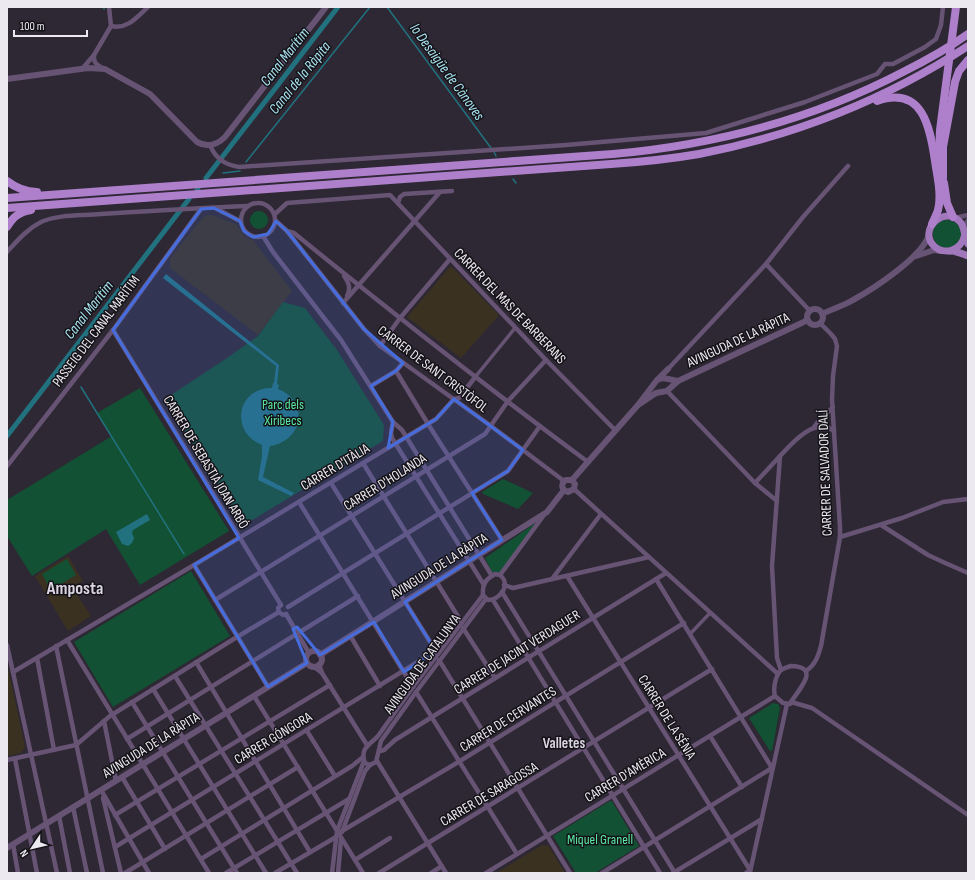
<svg xmlns="http://www.w3.org/2000/svg" width="975" height="880" font-family="'Sofia Sans Condensed',sans-serif">
<style>
.education{fill:#3a3121}
.green{fill:#125134}
.water{fill:#21717f}
.lines{fill:none;stroke-linecap:round;stroke-linejoin:round}
.stream{stroke:#21717f;stroke-width:1.5}
.canal{stroke:#21717f;stroke-width:5}
.pedestrian{stroke:#675374;stroke-width:3.5}
.minor{stroke:#675374;stroke-width:4.5}
.tertiary{stroke:#675374;stroke-width:6}
.primary{stroke:#a278bd;stroke-width:7}
.trunk{stroke:#ae7fcb;stroke-width:8}
.marked{fill:#466ddd;fill-opacity:0.2;stroke:#466ddd;stroke-width:3;stroke-linejoin:round}
.labels{text-anchor:middle;dominant-baseline:central;stroke-width:3;stroke-linejoin:round;paint-order:stroke}
.street-label{font-size:14px;fill:#ece9f0;stroke:#141217}
.park-label{font-size:14px;fill:#5ae9a3;stroke:#141217}
.water-label{font-size:15px;font-style:italic;fill:#a9e6f3;stroke:#141217}
.neighbourhood-label{font-size:15px;font-weight:bold;fill:#dbd5e3;stroke:#141217}
.district-label{font-size:18px;font-weight:bold;fill:#dbd5e3;stroke:#141217}
</style>
<rect width="100%" height="100%" fill="#2d2833"/>
<!-- education -->
<g class="education">
<path d="M207,215H212L236,224L245,237L253,240L292,291L258,335L170,268V258L203,217Z"/>
<path d="M450,267L453,268L499,315L461,358L407,317Z"/>
<path d="M68,556L83,581L72,587L91,616L68,631L35,576Z"/>
<path d="M7,663L25,747L21,753L7,756Z"/>
<path d="M542,845L549,846L565,873H496Z"/>
</g>
<!-- green -->
<g class="green">
<circle cx="259" cy="220" r="9"/>
<circle cx="947" cy="234" r="14"/>
<path d="M283,302L305,308L337,350L384,425L383,441L244,525L165,399L227,358L258,336Z"/>
<path d="M140,388L229,531L140,585L106,529L32,576L7,536V500L112,436L97,413Z"/>
<path d="M503,479L533,493L518,509L483,494L482,492Z"/>
<path d="M537,522L500,572H492L485,558Z"/>
<path d="M67,559L76,575L51,590L42,574Z"/>
<path d="M191,571L230,636L113,707L74,642Z"/>
<path d="M773,703L778,704L780,708L772,751H770L749,718Z"/>
<path d="M610,801H612L613,803L639,846L595,873H576L553,836Z"/>
</g>
<!-- water -->
<g class="water">
<path d="M166,274L279,365L277,384L279,385L278,389C310,401 303,441 270,446L263,477L294,493L291,496L258,480L262,456V445C229,432 237,387 272,388L273,383H274L276,367V366L163,278Z"/>
<path d="M147,514L150,520L133,530L132,533L134,538L132,543L128,546L122,544L116,532Z"/>
</g>
<g class="lines">
<!-- stream -->
<g class="stream">
<path d="M104,7V9"/>
<path d="M387,7L491,148"/>
<path d="M494,152L496,156"/>
<path d="M246,162L370,7"/>
<path d="M223,173L240,171"/>
<path d="M513,179L516,183"/>
<path d="M60,367L61,369"/>
<path d="M81,387L184,554"/>
</g>
<!-- canal -->
<g class="canal">
<path d="M206,178L338,7"/>
<path d="M197,190L198,189"/>
<path d="M7,436L189,199"/>
</g>
<!-- pedestrian -->
<g class="pedestrian">
<path d="M476,376L515,328"/>
<path d="M690,634L710,613"/>
</g>
<!-- minor -->
<g class="minor">
<path d="M111,26C127,30 137,17 148,7"/>
<path d="M94,55C93,63 97,65 103,68"/>
<path d="M82,69L94,55L111,26L109,7"/>
<path d="M210,145C215,158 225,165 239,167L566,145L706,133L805,102L877,74L885,64H893L925,47L936,39L941,25L943,7"/>
<circle cx="258" cy="220" r="17"/>
<path d="M398,203L400,197L404,194L452,191"/>
<path d="M215,208L240,221"/>
<path d="M275,214L287,203L390,195L546,360L615,430"/>
<path d="M955,218L968,215"/>
<path d="M276,221L287,231L364,329L380,346L491,426L564,481"/>
<path d="M964,229L968,220"/>
<path d="M287,231L294,233C390,311 488,388 588,462"/>
<path d="M263,236L273,252L341,340L393,422L402,430L492,576"/>
<path d="M7,252C17,241 27,229 41,222C59,214 82,216 101,214C150,211 199,208 247,206"/>
<path d="M766,264L810,311"/>
<path d="M344,276C349,283 351,288 347,296"/>
<path d="M343,303L440,192"/>
<path d="M113,330L281,605"/>
<path d="M380,346L400,318L450,259"/>
<path d="M668,369L766,264L803,217L848,166"/>
<path d="M396,371L428,424L502,540"/>
<path d="M371,386L396,371L403,363"/>
<path d="M667,391L755,483L777,501"/>
<path d="M393,422L391,433L392,438L484,585"/>
<path d="M814,427L817,423L833,407"/>
<path d="M363,463L462,623"/>
<path d="M7,466L113,330L201,209"/>
<path d="M331,483L437,653"/>
<path d="M755,483L780,456"/>
<path d="M574,489L778,674"/>
<path d="M299,502L413,687"/>
<path d="M881,525L928,555L943,562L968,573"/>
<path d="M840,537L902,518L943,502L968,499"/>
<path d="M194,565L268,687"/>
<path d="M495,574L500,575C500,575 504,579 504,580C508,590 497,600 488,600L483,595C482,584 486,579 495,574Z"/>
<path d="M500,575L544,515"/>
<path d="M567,576L750,870L746,873"/>
<path d="M552,579L601,514"/>
<path d="M504,585L513,588L649,557"/>
<path d="M502,592L675,873"/>
<path d="M483,595L413,687L378,736C371,744 359,748 365,763L370,765L376,762L381,741L416,692L486,599"/>
<path d="M215,600L485,434L508,401L546,360"/>
<path d="M493,600L660,873"/>
<path d="M281,605L278,608L279,612L283,615L286,614"/>
<path d="M288,607L508,471L540,426"/>
<path d="M286,614L309,653"/>
<path d="M463,628L495,678"/>
<path d="M351,637L380,686"/>
<path d="M67,640L209,873"/>
<path d="M7,645L57,873"/>
<path d="M56,646L103,873"/>
<path d="M37,658L54,750"/>
<path d="M439,660L570,873"/>
<path d="M196,662L310,852"/>
<path d="M319,664L322,673L367,745"/>
<path d="M313,666L322,673"/>
<path d="M791,666C821,667 800,688 791,702L790,704L783,703L775,696C773,689 775,676 781,670C784,668 787,667 791,666Z"/>
<path d="M781,670L777,658L772,566L780,456C792,443 815,416 834,431"/>
<path d="M806,671C816,664 818,656 821,646L840,537V527L832,400L833,376L837,346L835,339L831,334L820,323"/>
<path d="M13,672L194,565L436,419L454,399L459,398L476,376"/>
<path d="M175,676L297,873"/>
<path d="M153,689L266,873"/>
<path d="M416,692L517,854"/>
<path d="M254,696L363,873"/>
<path d="M132,702L237,873"/>
<path d="M791,702L812,708L968,815"/>
<path d="M104,721L116,781"/>
<path d="M307,731L335,776"/>
<path d="M710,736L742,787"/>
<path d="M127,739L358,596"/>
<path d="M380,751L384,750L395,740L432,717L666,573"/>
<path d="M15,759L37,873"/>
<path d="M7,760L76,745L110,716L237,637L279,612"/>
<path d="M377,761L446,873"/>
<path d="M122,777L165,849"/>
<path d="M101,790L149,873"/>
<path d="M103,798L121,873"/>
<path d="M73,807L87,873"/>
<path d="M115,815L330,685"/>
<path d="M59,816L70,873"/>
<path d="M342,831L460,761L684,623"/>
<path d="M342,832L365,771L370,765"/>
<path d="M13,844L18,873"/>
<path d="M115,847L439,649"/>
<path d="M201,859L352,766L363,757"/>
<path d="M355,860L390,838"/>
<path d="M750,872L787,704"/>
<path d="M125,873L298,767"/>
<path d="M226,873L349,799"/>
<path d="M275,873L336,837"/>
<path d="M332,873L337,831L364,761"/>
<path d="M338,873L341,839"/>
<path d="M379,873L712,669"/>
<path d="M431,873L442,866"/>
<path d="M486,873L775,696"/>
<path d="M602,873L772,768L656,579"/>
<path d="M673,873L762,819"/>
</g>
<!-- tertiary -->
<g class="tertiary">
<path d="M7,79L88,68L105,69L150,94L197,142C208,148 217,145 225,137L326,7"/>
<path d="M916,256L934,250L941,251"/>
<circle cx="815" cy="317" r="8"/>
<path d="M822,314C832,309 843,306 853,300C873,289 924,256 929,234"/>
<path d="M658,379L668,369"/>
<path d="M638,405L656,393L667,391L678,381L808,320"/>
<path d="M572,480L638,405L657,380L663,378L678,381"/>
<path d="M564,490L568,492L574,489L575,484L572,480"/>
<path d="M564,490C561,487 562,482 566,480H572"/>
<circle cx="314" cy="659" r="8"/>
<path d="M320,655L547,512L564,490"/>
<path d="M7,848L307,663"/>
</g>
<!-- primary -->
<g class="primary">
<path d="M968,244C964,237 965,229 961,223C946,203 916,230 935,247C941,252 946,251 953,251C958,252 963,254 968,256"/>
<path d="M950,251C959,248 963,243 965,234"/>
</g>
<!-- trunk -->
<g class="trunk">
<path d="M877,101C922,85 930,126 935,161C937,176 942,194 938,210C937,214 934,219 932,224"/>
<path d="M939,158L940,130L956,7"/>
<path d="M943,178V147L955,82L959,71L968,60"/>
<path d="M7,181C16,188 25,192 37,192"/>
<path d="M944,183L947,203L953,217"/>
<path d="M7,198L613,154C715,145 811,120 903,72C925,61 947,49 968,34"/>
<path d="M7,208L611,164C641,162 670,159 699,154C794,136 887,99 968,46"/>
<path d="M7,227C13,217 19,212 31,210"/>
</g>
</g>
<!-- marked area -->
<path class="marked" d="M214,208L240,221L244,231L253,237L268,234L276,221L287,231L364,329L403,363L396,371L371,386L393,422L388,448L436,419L454,399L523,450L508,471L472,493L502,540L405,602L436,651L404,672L374,622L320,655L297,627L293,629L307,663L268,687L194,565L239,538L113,330L201,209Z"/>
<g class="labels">
<!-- street labels -->
<g class="street-label">
<text transform="translate(510 306) rotate(46)">CARRER DEL MAS DE BARBERANS</text>
<text transform="translate(96 331) rotate(-53)">PASSEIG DEL CANAL MARÍTIM</text>
<text transform="translate(738 340) rotate(-25)">AVINGUDA DE LA RÀPITA</text>
<text transform="translate(433 369) rotate(37)">CARRER DE SANT CRISTÒFOL</text>
<text transform="translate(206 462) rotate(59)">CARRER DE SEBASTIÀ JOAN ARBÓ</text>
<text transform="translate(335 467) rotate(-31)">CARRER D'ITÀLIA</text>
<text transform="translate(825 473) rotate(-92)">CARRER DE SALVADOR DALÍ</text>
<text transform="translate(385 482) rotate(-32)">CARRER D'HOLANDA</text>
<text transform="translate(439 566) rotate(-32)">AVINGUDA DE LA RÀPITA</text>
<text transform="translate(517 652) rotate(-32)">CARRER DE JACINT VERDAGUER</text>
<text transform="translate(422 664) rotate(-54)">AVINGUDA DE CATALUNYA</text>
<text transform="translate(667 717) rotate(58)">CARRER DE LA SÉNIA</text>
<text transform="translate(508 719) rotate(-32)">CARRER DE CERVANTES</text>
<text transform="translate(273 738) rotate(-31)">CARRER GÓNGORA</text>
<text transform="translate(151 745) rotate(-32)">AVINGUDA DE LA RÀPITA</text>
<text transform="translate(625 775) rotate(-31)">CARRER D'AMÈRICA</text>
<text transform="translate(489 794) rotate(-31)">CARRER DE SARAGOSSA</text>
</g>
<!-- park labels -->
<g class="park-label">
<text x="283" y="404">Parc dels<tspan x="283" dy="16">Xiribecs</tspan></text>
<text x="600" y="839">Miquel Granell</text>
</g>
<!-- water labels -->
<g class="water-label">
<text transform="translate(285 57) rotate(-52)">Canal Marítim</text>
<text transform="translate(447 72) rotate(54)">lo Desaigüe de Cànoves</text>
<text transform="translate(300 78) rotate(-51)">Canal de la Ràpita</text>
<text transform="translate(89 310) rotate(-52)">Canal Marítim</text>
</g>
<!-- neighbourhood labels -->
<g class="neighbourhood-label">
<text x="564" y="743">Valletes</text>
</g>
<!-- district labels -->
<g class="district-label">
<text x="75" y="588">Amposta</text>
</g>
</g>
<!-- border -->
<rect width="975" height="880" fill="none" stroke="#ece9f0" stroke-width="16"/>
<!-- north arrow -->
<g transform="translate(32 848) rotate(235)" stroke="#141217" stroke-width="3" paint-order="stroke">
<path d="M0-3L7 15L0 10L-7 15Z" fill="#ece9f0"/>
<text y="-6" font-size="11" font-weight="bold" text-anchor="middle" fill="#ece9f0">N</text>
</g>
<!-- scale -->
<path d="M14 30v6h73v-6" fill="none" stroke="#ece9f0" stroke-width="2"/>
<text x="20" y="30" font-size="12" fill="#ece9f0" stroke="#141217" stroke-width="3" paint-order="stroke">100 m</text>
</svg>
